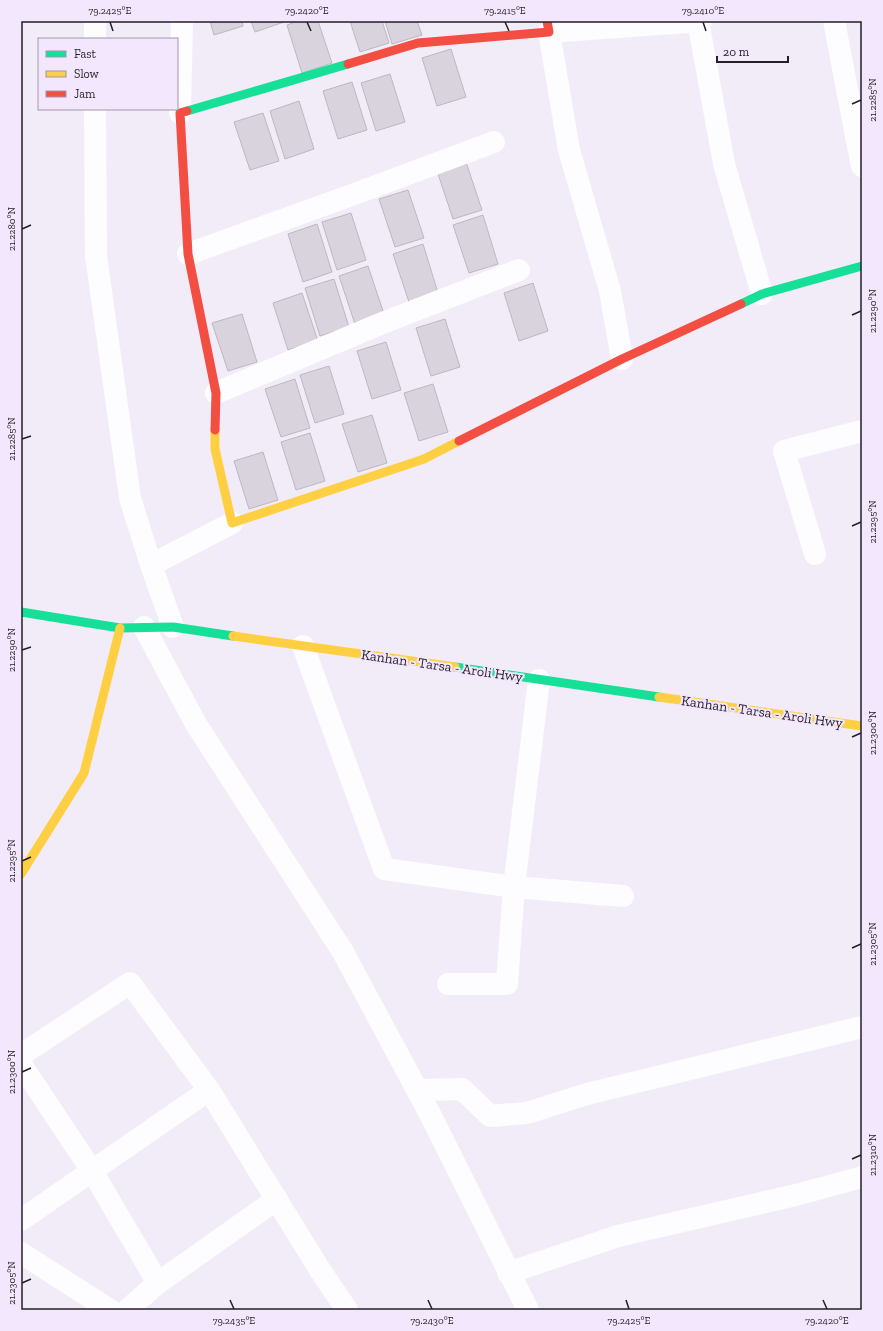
<svg xmlns="http://www.w3.org/2000/svg" width="883" height="1331" font-family="'Zilla Slab',serif">
<style>
.building{fill:#d9d3de;stroke:#bcb7c1}
.lines{fill:none;stroke-linecap:round;stroke-linejoin:round}
.street{stroke:#fdfcfe;stroke-width:22}
.fast{stroke:#16e098;stroke-width:9}
.slow{stroke:#ffcf43;stroke-width:9}
.jam{stroke:#f24e42;stroke-width:9}
.ticks{fill:none;stroke:#231e27;stroke-width:1.5}
.labels{text-anchor:middle;dominant-baseline:central;stroke-width:4;stroke-linejoin:round;paint-order:stroke}
.street-label{font-size:14px;fill:#231e27;stroke:#f3e7fd}
.neatline{fill:none;stroke:#231e27;stroke-width:1.5}
.ticks-label{font-size:10px;text-anchor:middle;fill:#231e27}
</style>
<rect width="100%" height="100%" fill="#f2ecf8"/>
<!-- building -->
<g class="building">
<path d="M210,21H242L243,26L214,35Z"/>
<path d="M251,21H283L284,22L255,32Z"/>
<path d="M298,21H318L332,63L302,73L287,25Z"/>
<path d="M350,21H382L389,43L360,52Z"/>
<path d="M385,21H417L422,35L392,44Z"/>
<path d="M451,49L466,97L437,106L422,58Z"/>
<path d="M390,74L405,122L376,131L361,83Z"/>
<path d="M352,82L367,130L338,139L323,91Z"/>
<path d="M299,101L314,149L285,159L270,111Z"/>
<path d="M263,113L279,161L250,170L234,122Z"/>
<path d="M466,162L482,210L453,219L437,171Z"/>
<path d="M408,190L424,238L395,247L379,199Z"/>
<path d="M351,213L366,260L337,270L322,222Z"/>
<path d="M483,215L498,264L469,273L453,225Z"/>
<path d="M317,224L332,272L303,282L288,234Z"/>
<path d="M423,244L438,293L409,302L393,254Z"/>
<path d="M368,266L384,314L355,324L339,276Z"/>
<path d="M334,279L349,327L320,336L305,288Z"/>
<path d="M533,283L548,331L519,341L504,293Z"/>
<path d="M302,293L318,341L288,350L273,303Z"/>
<path d="M242,314L257,362L228,371L212,323Z"/>
<path d="M445,319L460,367L431,376L416,328Z"/>
<path d="M386,342L401,390L372,399L357,351Z"/>
<path d="M329,366L344,414L315,423L300,375Z"/>
<path d="M295,379L310,428L281,437L265,389Z"/>
<path d="M433,384L448,432L419,441L404,393Z"/>
<path d="M372,415L387,463L358,472L342,424Z"/>
<path d="M310,433L325,481L296,490L281,442Z"/>
<path d="M263,452L278,500L249,509L234,461Z"/>
</g>
<g class="lines">
<!-- street -->
<g class="street">
<path d="M95,21V39"/>
<path d="M698,21L724,164L762,294"/>
<path d="M834,21L856,136L862,135"/>
<path d="M95,109L96,256L130,498L151,565"/>
<path d="M180,113L182,21"/>
<path d="M856,136L862,166"/>
<path d="M188,254L349,196L494,142"/>
<path d="M622,359L610,291L569,150L549,32L701,21"/>
<path d="M216,393L380,324L519,270"/>
<path d="M815,554L784,451L862,431"/>
<path d="M144,627L196,724L343,952L430,1114L528,1310"/>
<path d="M173,627L151,565L232,523"/>
<path d="M303,646L384,869L514,887L623,896"/>
<path d="M448,984H507L514,887L539,680"/>
<path d="M21,1055L130,983L209,1090L320,1270L347,1310"/>
<path d="M21,1064L92,1171L158,1283L127,1310"/>
<path d="M417,1090L462,1089L490,1116L527,1113L587,1094L862,1027"/>
<path d="M21,1220L209,1090"/>
<path d="M21,1253L110,1310"/>
<path d="M508,1273L618,1236L796,1195L862,1177"/>
<path d="M158,1283L277,1199"/>
</g>
<!-- fast -->
<g class="fast">
<path d="M187,111L348,64"/>
<path d="M741,304L762,294L862,266"/>
<path d="M21,612L120,628L173,627L233,636"/>
<path d="M455,667L659,697"/>
</g>
<!-- slow -->
<g class="slow">
<path d="M215,430V449L232,523L424,459L459,441"/>
<path d="M233,636L455,667"/>
<path d="M659,697L862,726"/>
<path d="M21,874L84,773L120,628"/>
</g>
<!-- jam -->
<g class="jam">
<path d="M348,64L418,43L549,32L547,21"/>
<path d="M187,111L180,113L188,254L216,393L215,430"/>
<path d="M459,441L622,359L741,304"/>
</g>
</g>
<!-- ticks -->
<path class="ticks" d="M110,22L113,31M307,22L311,31M505,22L509,31M703,22L706,31M852,104L861,100M22,229L31,225M852,315L861,311M22,439L31,436M852,526L861,522M22,650L31,647M852,737L861,733M22,861L31,857M852,948L861,944M22,1072L31,1068M852,1159L861,1155M22,1283L31,1279M230,1300L234,1309M428,1300L432,1309M626,1300L629,1309M823,1300L827,1309"/>
<g class="labels">
<!-- street labels -->
<g class="street-label">
<text transform="translate(442 666) rotate(8)">Kanhan - Tarsa - Aroli Hwy</text>
<text transform="translate(762 712) rotate(8)">Kanhan - Tarsa - Aroli Hwy</text>
</g>
</g>
<!-- border -->
<rect width="883" height="1331" fill="none" stroke="#f3e7fd" stroke-width="44"/>
<!-- legend -->
<rect x="38" y="38" width="140" height="72" fill="#f3e7fd" stroke="#a097a7"/>
<rect x="46" y="51" width="20" height="6" fill="#16e098" stroke="#a097a7"/>
<text x="74" y="58" font-size="12" fill="#231e27">Fast</text>
<rect x="46" y="71" width="20" height="6" fill="#ffcf43" stroke="#a097a7"/>
<text x="74" y="78" font-size="12" fill="#231e27">Slow</text>
<rect x="46" y="91" width="20" height="6" fill="#f24e42" stroke="#a097a7"/>
<text x="74" y="98" font-size="12" fill="#231e27">Jam</text>
<!-- scale -->
<path d="M717 56v6h71v-6" fill="none" stroke="#231e27" stroke-width="2"/>
<text x="723" y="56" font-size="12" fill="#231e27" stroke="#f3e7fd" stroke-width="3" paint-order="stroke">20 m</text>
<rect x="22" y="22" width="839" height="1287" class="neatline"/>
<g class="ticks-label">
<text x="110" y="14">79.2425°E</text>
<text x="307" y="14">79.2420°E</text>
<text x="505" y="14">79.2415°E</text>
<text x="703" y="14">79.2410°E</text>
<text transform="translate(872 100) rotate(-90)" y="4">21.2285°N</text>
<text transform="translate(11 229) rotate(-90)" y="4">21.2280°N</text>
<text transform="translate(872 311) rotate(-90)" y="4">21.2290°N</text>
<text transform="translate(11 439) rotate(-90)" y="4">21.2285°N</text>
<text transform="translate(872 522) rotate(-90)" y="4">21.2295°N</text>
<text transform="translate(11 650) rotate(-90)" y="4">21.2290°N</text>
<text transform="translate(872 733) rotate(-90)" y="4">21.2300°N</text>
<text transform="translate(11 861) rotate(-90)" y="4">21.2295°N</text>
<text transform="translate(872 944) rotate(-90)" y="4">21.2305°N</text>
<text transform="translate(11 1072) rotate(-90)" y="4">21.2300°N</text>
<text transform="translate(872 1155) rotate(-90)" y="4">21.2310°N</text>
<text transform="translate(11 1283) rotate(-90)" y="4">21.2305°N</text>
<text x="234" y="1324">79.2435°E</text>
<text x="432" y="1324">79.2430°E</text>
<text x="629" y="1324">79.2425°E</text>
<text x="827" y="1324">79.2420°E</text>
</g>
</svg>
